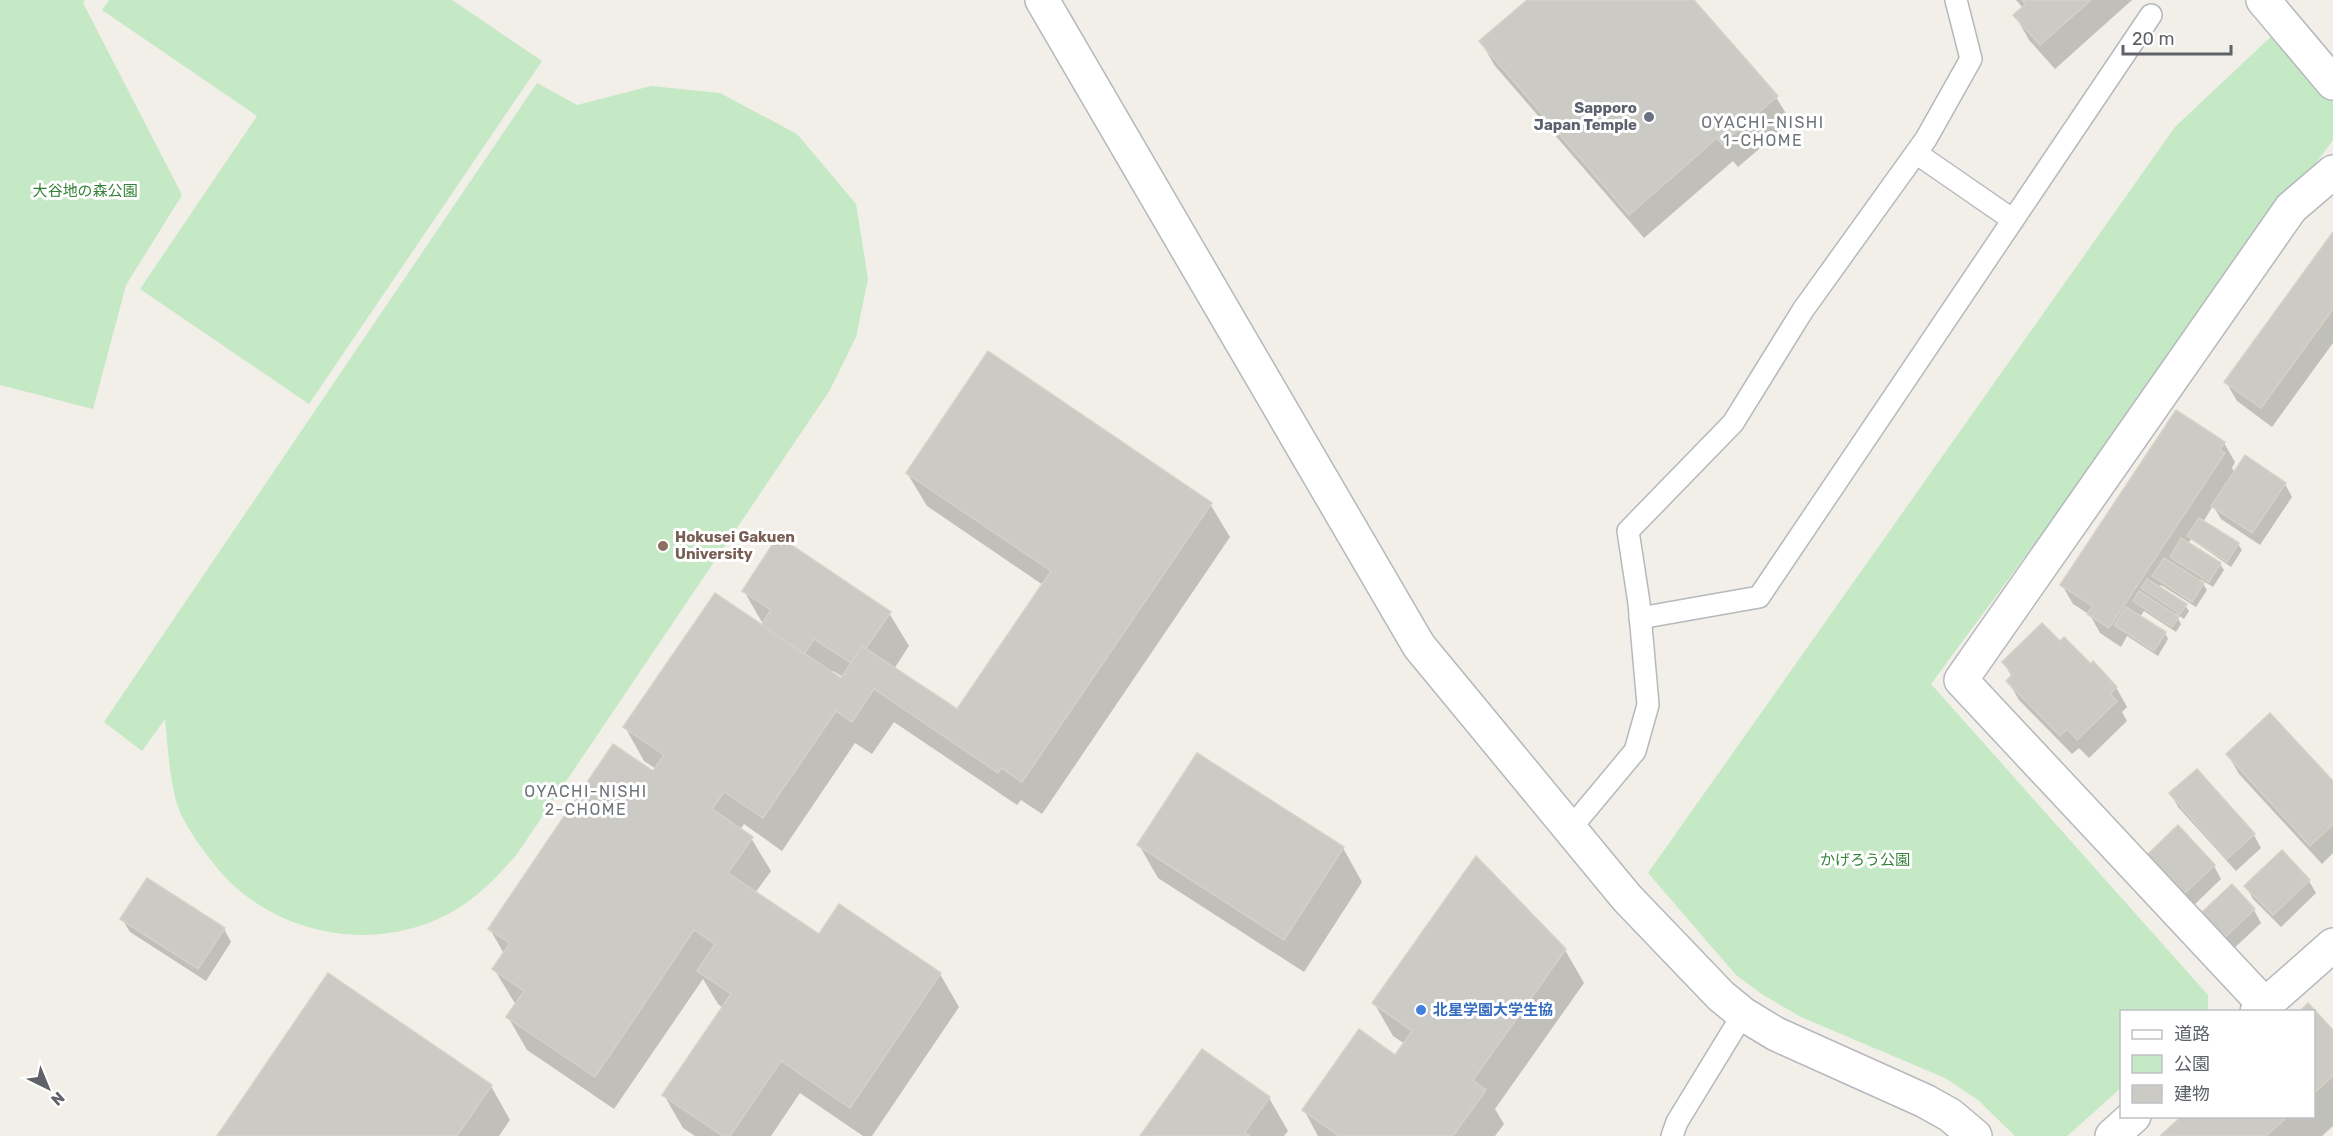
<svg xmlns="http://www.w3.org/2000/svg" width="2333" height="1136" font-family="Rubik,'Noto Sans JP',sans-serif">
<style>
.green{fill:#c5e8c5}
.shadow{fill:#0003;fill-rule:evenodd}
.building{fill:#cccac5;stroke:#d6d1c6;stroke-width:1.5}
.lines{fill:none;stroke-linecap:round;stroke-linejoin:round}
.service-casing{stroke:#b5b8bc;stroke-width:24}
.minor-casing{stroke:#b5b8bc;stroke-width:36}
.tertiary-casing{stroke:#b5b8bc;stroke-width:36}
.service{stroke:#fff;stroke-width:21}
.minor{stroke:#fff;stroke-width:33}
.tertiary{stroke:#fff;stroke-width:33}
.worship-dot{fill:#6b7280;stroke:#fff;stroke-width:2}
.education-dot{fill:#8d6e63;stroke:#fff;stroke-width:2}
.shop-dot{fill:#3f7fe0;stroke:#fff;stroke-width:2}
.labels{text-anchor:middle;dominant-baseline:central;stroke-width:6;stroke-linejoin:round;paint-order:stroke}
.worship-label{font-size:15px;font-weight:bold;fill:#5b616d;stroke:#fff;text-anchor:end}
.park-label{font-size:15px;fill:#348238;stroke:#fff}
.education-label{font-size:15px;font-weight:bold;fill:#785e54;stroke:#fff;text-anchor:start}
.shop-label{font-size:15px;font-weight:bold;fill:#366cbe;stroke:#fff;text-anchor:start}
.neighbourhood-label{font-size:16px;letter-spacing:1.5px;fill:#70757a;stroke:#fff}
</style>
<rect width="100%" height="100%" fill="#f1efe8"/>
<!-- green -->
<g class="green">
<path d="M0,0H85L83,3L182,195L126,285L93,409L0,385Z"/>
<path d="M109,0H452L542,61L309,404L140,289L257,116L102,10Z"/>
<path d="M2277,31L2333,99V140L1931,684L2208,995V1011L2122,1012L2121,1088L2067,1136H2015L1978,1100L1945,1078L1801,1017L1763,995L1736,975L1648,873L2175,127Z"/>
<path d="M537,83L577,105L651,86L720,93L797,134L856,204L868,279L856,337L830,390L517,854C499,875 481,894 457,909C380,956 275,937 218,869C205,853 183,824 177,804C169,777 168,747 165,719L142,751L104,722Z"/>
</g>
<!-- shadow -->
<g class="shadow">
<path d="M1529,0H1692L1776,97L1791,122L1738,167L1733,161L1644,238L1495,66L1481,42Z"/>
<path d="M2016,0H2132L2055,69L2029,40L2015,15L2023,8Z"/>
<path d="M2333,234V343L2272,427L2237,401L2226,382Z"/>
<path d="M2224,443L2235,462L2232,468L2235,473L2285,484L2292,497L2260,545L2221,519L2213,506L2203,522L2238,544L2242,550L2231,567L2191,539L2188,544L2220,564L2224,570L2213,587L2200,579L2207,590L2196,607L2161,585L2159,588L2185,605L2189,611L2184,619L2175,613L2181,624L2176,632L2144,611L2140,617L2165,633L2168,639L2158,656L2127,636L2121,647L2100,633L2090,615L2073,604L2062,585Z"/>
<path d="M907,473L1210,504L1230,537L1042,814L1021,800L1017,805L894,722L872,754L855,743L782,851L744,824L740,830L751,838L771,871L755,893L819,937L940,974L959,1007L872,1136H863L800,1093L771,1136H695L683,1128L664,1095L723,1008L718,1004L703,979L614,1109L527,1050L508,1017L516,1005L494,969L504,954L490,929L654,773L656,769L644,761L625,727L761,627L763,624L744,591L889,613L909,646L894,669L957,711L1043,585L927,506ZM833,671L843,677L841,680L831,674Z"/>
<path d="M2059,643L2116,687L2127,707L2122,712L2127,721L2089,758L2079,748L2072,754L2019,700L2008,681L2012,677L2004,663Z"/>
<path d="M2228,755L2333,783V853L2322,864L2239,774Z"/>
<path d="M2197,771L2254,835L2261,848L2236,871L2178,807L2171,794Z"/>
<path d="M1139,845L1343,848L1362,882L1304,972L1158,878Z"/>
<path d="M2214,866L2221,879L2193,906L2156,868Z"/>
<path d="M2309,881L2316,893L2281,927L2253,899L2246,886Z"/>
<path d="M2254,910L2261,923L2228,954L2207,927Z"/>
<path d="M122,919L224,929L231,942L206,981L130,932Z"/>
<path d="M1565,950L1584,983L1495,1109L1504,1124L1495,1136H1318L1304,1110L1396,1057L1405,1044L1393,1036L1374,1003Z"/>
<path d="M2308,1005L2333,1032V1126L2322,1136H2163L2184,1116H2314V1012Z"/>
<path d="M491,1086L510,1120L499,1136H218Z"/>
<path d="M1269,1098L1288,1131L1284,1136H1142Z"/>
</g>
<!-- building -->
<g class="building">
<path d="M1527,0H1694L1778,96L1722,144L1717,138L1629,215L1479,41Z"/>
<path d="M2022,0H2091L2040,45L2013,15L2026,4Z"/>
<path d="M2333,232V309L2261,408L2224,382Z"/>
<path d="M988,351L1212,503L1022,782L1001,768L998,773L874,689L852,722L836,711L763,818L724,792L712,809L753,837L728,873L819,934L839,904L941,973L850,1108L781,1061L730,1136H723L662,1095L731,994L697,971L715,944L694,930L595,1077L506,1017L524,991L492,969L510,943L488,929L613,744L653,771L664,755L623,727L715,593L841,678L862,646L957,709L1051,571L906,473Z"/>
<path d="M2176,410L2225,442L2220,450L2225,453L2109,628L2087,614L2093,606L2060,585Z"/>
<path d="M2245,455L2286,483L2252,533L2211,506Z"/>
<path d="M2199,518L2239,543L2227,562L2187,536Z"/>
<path d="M778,536L891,612L866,648L862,646L851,663L814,639L804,654L761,625L771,610L742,591Z"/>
<path d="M2181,538L2221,563L2209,582L2170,557Z"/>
<path d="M2164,558L2204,583L2192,602L2152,576Z"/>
<path d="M2147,579L2187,604L2180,614L2141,588Z"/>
<path d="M2139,591L2179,617L2172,627L2133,601Z"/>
<path d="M2126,607L2166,632L2154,651L2114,625Z"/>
<path d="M2042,623L2060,641L2064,637L2091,664L2093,661L2117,687L2110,694L2117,701L2077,740L2067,729L2060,736L2006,681L2013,674L2002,662Z"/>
<path d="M2270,713L2333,781V824L2310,846L2226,754Z"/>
<path d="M1197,753L1344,847L1284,940L1137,845Z"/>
<path d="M2197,769L2255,834L2227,859L2169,793Z"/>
<path d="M2178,825L2215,865L2184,894L2147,855Z"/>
<path d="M2282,850L2310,880L2273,915L2244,886Z"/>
<path d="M1476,856L1566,949L1473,1080L1486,1090L1453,1136H1339L1302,1110L1359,1029L1395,1055L1412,1031L1372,1003Z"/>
<path d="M147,878L225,928L198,969L120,919Z"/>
<path d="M2232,884L2255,909L2220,942L2201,913Z"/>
<path d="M328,973L492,1085L457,1136H217Z"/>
<path d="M2308,1003L2333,1030V1076L2314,1093V1012H2299Z"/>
<path d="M1202,1049L1270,1097L1245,1132L1250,1136H1140Z"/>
<path d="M2182,1116H2288L2266,1136H2160Z"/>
</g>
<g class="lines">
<!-- service casing -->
<g class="service-casing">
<g id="service">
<path d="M1916,153L2013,220"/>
<path d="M1640,618L1759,597L2151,15"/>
<path d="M1570,829L1635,751L1648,705L1639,603L1628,531L1733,423L1803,310L1926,139L1971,59L1956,0"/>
<path d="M1672,1136L1677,1122L1743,1014"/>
</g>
</g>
<!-- minor casing -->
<g class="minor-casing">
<g id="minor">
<path d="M2263,0L2333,83"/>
<path d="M2265,1005L1961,680L2291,208L2333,172"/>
<path d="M2257,1012L2333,945"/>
<path d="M2112,1136L2134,1116"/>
</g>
</g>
<!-- tertiary casing -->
<g class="tertiary-casing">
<path id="tertiary" d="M1042,0L1419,646L1627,898L1721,996L1743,1014L1776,1034L1925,1101L1950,1115L1975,1136"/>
</g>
<!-- service -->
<use href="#service" class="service"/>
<!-- minor -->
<use href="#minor" class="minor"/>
<!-- tertiary -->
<use href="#tertiary" class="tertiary"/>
</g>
<!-- markers -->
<circle class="worship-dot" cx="1649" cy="117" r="6"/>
<circle class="education-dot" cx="663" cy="546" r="6"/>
<circle class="shop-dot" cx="1421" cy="1010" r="6"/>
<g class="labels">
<!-- worship labels -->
<g class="worship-label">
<text x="1637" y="108">Sapporo<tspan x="1637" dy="17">Japan Temple</tspan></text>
</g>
<!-- park labels -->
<g class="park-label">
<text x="85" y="191">大谷地の森公園</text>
<text x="1865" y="860">かげろう公園</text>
</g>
<!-- education labels -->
<g class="education-label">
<text x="675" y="537">Hokusei Gakuen<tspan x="675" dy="17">University</tspan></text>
</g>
<!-- shop labels -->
<g class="shop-label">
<text x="1433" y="1010">北星学園大学生協</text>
</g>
<!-- neighbourhood labels -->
<g class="neighbourhood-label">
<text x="1763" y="122">OYACHI-NISHI<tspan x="1763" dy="18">1-CHOME</tspan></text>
<text x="586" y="791">OYACHI-NISHI<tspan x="586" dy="18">2-CHOME</tspan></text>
</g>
</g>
<!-- legend -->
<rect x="2120" y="1010" width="195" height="108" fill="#ffffff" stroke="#bfc1c3" stroke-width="1.5"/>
<rect x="2132" y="1030" width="30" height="9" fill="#ffffff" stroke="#bfc1c3" stroke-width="1.5"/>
<text x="2174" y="1040" font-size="18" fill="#5f6368">道路</text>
<rect x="2132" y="1055" width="30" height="18" fill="#c5e8c5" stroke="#bfc1c3" stroke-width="1.5"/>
<text x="2174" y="1070" font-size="18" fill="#5f6368">公園</text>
<rect x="2132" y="1085" width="30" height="18" fill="#cccac5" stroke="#bfc1c3" stroke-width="1.5"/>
<text x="2174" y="1100" font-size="18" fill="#5f6368">建物</text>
<!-- north arrow -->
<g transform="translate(48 1088) rotate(137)" stroke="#ffffff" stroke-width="4.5" paint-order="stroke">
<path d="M0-4.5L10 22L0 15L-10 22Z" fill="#5f6368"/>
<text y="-9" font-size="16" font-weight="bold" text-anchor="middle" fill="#5f6368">N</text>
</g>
<!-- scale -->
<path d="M2123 45v9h108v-9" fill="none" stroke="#5f6368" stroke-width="3"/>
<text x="2132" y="45" font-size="18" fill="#5f6368" stroke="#ffffff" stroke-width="4.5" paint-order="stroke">20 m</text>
</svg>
